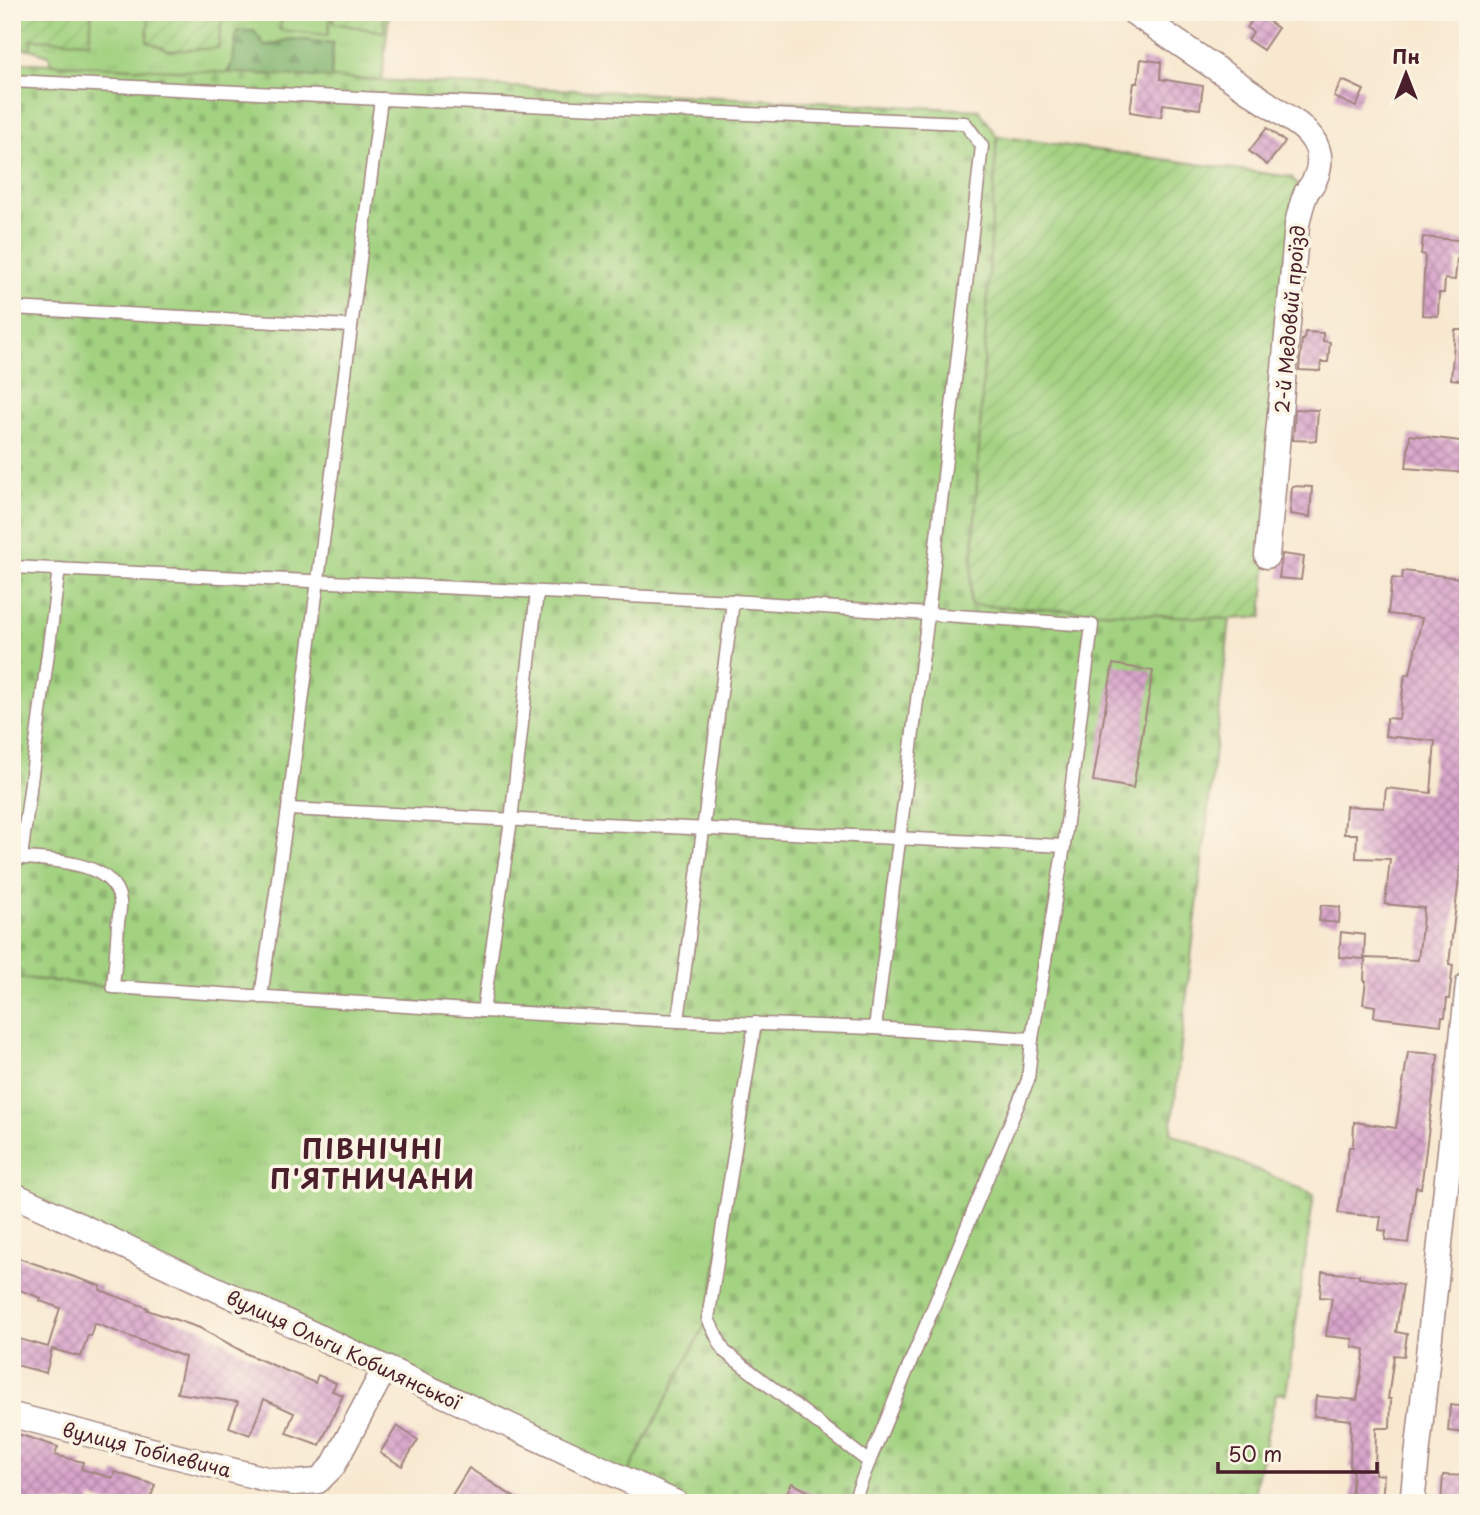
<svg xmlns="http://www.w3.org/2000/svg" width="1480" height="1515" font-family="'Playpen Sans',sans-serif">
<style>
.grass{fill:url(#grass-tufts);stroke:#767856;stroke-width:2}
.forest{fill:url(#forest-firs);stroke:#666a4c;stroke-width:2}
.cemetery{fill:url(#cemetery-stones);stroke:#767856;stroke-width:2}
.garden{fill:url(#garden-furrows);stroke:#767856;stroke-width:2}
.pitch{fill:#a2d280;stroke:#767856;stroke-width:2}
.building{fill:url(#building-cross-hatch)}
.lines{fill:none;stroke-linecap:round;stroke-linejoin:round}
.service-casing{stroke:#a1847e;stroke-width:15}
.minor-casing{stroke:#a1847e;stroke-width:27}
.service{stroke:#fff;stroke-width:12}
.minor{stroke:#fff;stroke-width:24}
.labels{text-anchor:middle;dominant-baseline:central;stroke-width:7;stroke-linejoin:round;paint-order:stroke}
.street-label{font-size:19px;fill:#4a1f2b;stroke:#fcf5e5}
.district-label{font-size:26px;font-weight:bold;letter-spacing:2px;fill:#4a1f2b;stroke:#fcf5e5}
</style>
<defs>
<pattern id="grass-tufts" width="24" height="20" patternUnits="userSpaceOnUse" patternTransform="scale(1.75)"><rect width="24" height="20" fill="#a2d280"/><path d="M3 7l-1-3M5 7V3M7 7l1-3M15 17l-1-3M17 17v-4M19 17l1-3" fill="none" stroke="#8db46f"/></pattern>
<pattern id="forest-firs" width="22" height="20" patternUnits="userSpaceOnUse" patternTransform="scale(1.75)"><rect width="22" height="20" fill="#81b46e"/><path d="M5 1l3.5 6h-7zM16 11l3.5 6h-7z" fill="#6c925b"/></pattern>
<pattern id="cemetery-stones" width="16" height="16" patternUnits="userSpaceOnUse" patternTransform="scale(1.75)"><rect width="16" height="16" fill="#a2d280"/><path d="M2 7V4a2 2 0 0 1 4 0v3zM10 15v-3a2 2 0 0 1 4 0v3z" fill="#8db46f"/></pattern>
<pattern id="garden-furrows" width="10" height="10" patternUnits="userSpaceOnUse" patternTransform="scale(1.75)"><rect width="10" height="10" fill="#a2d280"/><path d="M-1 1l2-2M0 10L10 0M9 11l2-2" fill="none" stroke="#8db46f"/></pattern>
<pattern id="building-cross-hatch" width="8" height="8" patternUnits="userSpaceOnUse" patternTransform="scale(1.75)"><rect width="8" height="8" fill="#d8a4cb"/><path d="M0 0l8 8M0 8l8-8" fill="none" stroke="#b185a5"/></pattern>
</defs>
<rect width="100%" height="100%" fill="#fcf5e5"/>
<filter id="ink" filterUnits="userSpaceOnUse"><feTurbulence type="fractalNoise" baseFrequency=".0143" numOctaves="2"/><feDisplacementMap in="SourceGraphic" scale="14" xChannelSelector="R" yChannelSelector="G"/><feConvolveMatrix kernelMatrix="1 2 1 2 8 2 1 2 1" color-interpolation-filters="sRGB"/></filter>
<filter id="wash" filterUnits="userSpaceOnUse"><feTurbulence type="fractalNoise" baseFrequency=".00686" numOctaves="4" result="noise"/><feDisplacementMap in="SourceGraphic" scale="28" xChannelSelector="R" yChannelSelector="G"/><feGaussianBlur stdDeviation="1.57" result="paint"/><feColorMatrix in="noise" values="0 0 0 0 0 0 0 0 0 0 0 0 0 0 0 0 0 1.4 0 .05"/><feComposite in="paint" operator="in"/></filter>
<g filter="url(#wash)">
<rect width="100%" height="100%" fill="#f8e8d0"/>
<!-- grass -->
<g class="grass">
<path d="M12,12H389L382,82L331,79L333,43L291,39L265,46L237,31L233,61L227,74L51,64L49,55L30,49L12,48Z"/>
<path d="M12,977L113,987L755,1023L708,1319L625,1479L12,1194Z"/>
</g>
<!-- forest -->
<path class="forest" d="M237,31H254L265,46L291,39L333,43L331,79L227,74L233,61Z"/>
<!-- cemetery -->
<path class="cemetery" d="M12,62L979,110L997,136L970,604L1230,619L1171,1133L1314,1194L1286,1394L1276,1393L1252,1503H676L625,1479L708,1319L755,1023L113,987L12,977Z"/>
<!-- garden -->
<g class="garden">
<path d="M12,12H92L89,42L32,39L30,49L12,48Z"/>
<path d="M149,12H270V17L223,16L218,48L169,51L147,41Z"/>
<path d="M334,12H384V32L333,23Z"/>
<path d="M997,136L1291,177L1306,193L1267,556L1262,617L1230,619L970,605Z"/>
</g>
<!-- pitch -->
<path class="pitch" d="M282,12H331L328,35L280,30Z"/>
<g id="blocks">
<!-- building -->
<g class="building">
<path d="M1257,13L1278,28L1263,50L1248,40L1253,32L1247,28Z"/>
<path d="M1141,59L1161,62L1160,79L1203,86L1200,109L1163,104L1161,117L1130,112L1134,83H1138Z"/>
<path d="M1342,80L1364,90L1356,107L1334,97Z"/>
<path d="M1267,128L1285,142L1267,165L1249,151Z"/>
<path d="M1423,237L1468,241L1467,260L1457,259L1455,280L1445,279L1444,293H1439L1438,316L1422,315L1425,255L1421,254Z"/>
<path d="M1455,330H1468V381L1451,379Z"/>
<path d="M1305,332L1323,333V341L1330,342L1328,362H1321L1320,371L1299,370L1302,340H1304Z"/>
<path d="M1295,409L1318,410L1316,441L1293,440Z"/>
<path d="M1410,435L1468,442V473L1406,468Z"/>
<path d="M1292,486L1312,487L1310,517L1290,514Z"/>
<path d="M1282,554L1304,557L1301,580L1279,578Z"/>
<path d="M1403,571L1468,579V753L1461,835L1468,836V847L1466,861H1461L1449,964L1453,965L1449,999H1447L1445,1017H1442L1441,1025L1374,1017L1375,1006L1363,1004L1366,981H1364L1365,958L1418,960L1424,908L1385,904L1390,859L1356,858L1357,834H1344L1346,806L1384,808L1386,788L1431,793L1435,741L1385,736L1387,718L1399,719L1405,674H1410L1422,618L1388,614L1392,578L1402,579Z"/>
<path d="M1113,664L1153,671L1133,788L1093,781Z"/>
<path d="M1321,905L1340,907L1339,923L1319,921Z"/>
<path d="M1341,932L1365,935L1364,959L1339,957Z"/>
<path d="M1408,1052L1438,1054V1057L1421,1188L1416,1187L1408,1243L1385,1240L1386,1231L1379,1230L1381,1217L1338,1213L1349,1147H1353L1354,1122L1396,1128Z"/>
<path d="M12,1256L101,1286L100,1290L148,1308L147,1310L200,1328L249,1355L315,1383L318,1375L336,1383L332,1391L343,1395L320,1445L286,1433L294,1413L264,1399L250,1435L229,1427L238,1402L177,1393L185,1357L94,1323L91,1336L88,1335L81,1357L52,1349L46,1373L12,1364V1337L48,1347L60,1308L40,1301L41,1298L12,1287Z"/>
<path d="M1322,1272L1359,1275V1278L1403,1284L1396,1332L1407,1334L1404,1356L1394,1355L1388,1399H1391L1390,1428H1376L1375,1474L1384,1475L1382,1503H1351L1353,1468H1350L1351,1420L1314,1416L1316,1396L1357,1400L1365,1349L1352,1347L1353,1339L1326,1336L1332,1298L1320,1297Z"/>
<path d="M1450,1405L1468,1407V1433L1448,1431Z"/>
<path d="M397,1426L418,1440L402,1466L380,1453Z"/>
<path d="M12,1432L58,1447L55,1455L83,1462L81,1469L113,1478L115,1472L155,1485L149,1503H108L92,1498L90,1503H12Z"/>
<path d="M469,1468L523,1503H464L452,1495Z"/>
<path d="M1443,1475L1468,1476V1503H1441Z"/>
<path d="M792,1483L830,1503H781Z"/>
</g>
</g>
</g>
<g filter="url(#ink)">
<use href="#blocks" fill-opacity="0" stroke="#a1847e" stroke-width="2"/>
<g class="lines">
<!-- service casing -->
<g class="service-casing">
<g id="service">
<path d="M12,81L381,99L965,123L982,146L928,615L875,1028"/>
<path d="M12,308L351,326"/>
<path d="M12,567L733,601L1092,625L1064,846L1032,1039L1028,1080L869,1462L853,1503"/>
<path d="M288,809L1064,846"/>
<path d="M12,857C44,860 114,859 120,901C121,907 119,916 118,922C117,944 115,966 113,987L483,1011L678,1021L875,1028L1032,1039"/>
<path d="M21,858L59,569"/>
<path d="M261,997L288,809L381,99"/>
<path d="M483,1011L511,820L537,592"/>
<path d="M678,1021L733,601"/>
<path d="M755,1023L708,1319L724,1351L869,1462"/>
</g>
</g>
<!-- minor casing -->
<g class="minor-casing">
<g id="minor">
<path d="M1133,12L1299,125C1317,139 1325,157 1315,179C1313,184 1309,188 1306,193C1302,203 1299,214 1297,225L1267,556"/>
<path d="M12,1194L676,1503"/>
<path d="M12,1415L266,1479L295,1483L318,1481L333,1466L385,1368"/>
<path d="M1412,1503L1468,984"/>
</g>
</g>
<!-- service -->
<use href="#service" class="service"/>
<!-- minor -->
<use href="#minor" class="minor"/>
</g>
</g>
<g class="labels">
<!-- street labels -->
<g class="street-label">
<text transform="translate(1289 319) rotate(-85)">2-й Медовий проїзд</text>
<text transform="translate(344 1349) rotate(25)">вулиця Ольги Кобилянської</text>
<text transform="translate(147 1449) rotate(14)">вулиця Тобілевича</text>
</g>
<!-- district labels -->
<g class="district-label">
<text x="373" y="1148">ПІВНІЧНІ<tspan x="373" dy="30">П'ЯТНИЧАНИ</tspan></text>
</g>
</g>
<!-- margin -->
<rect width="1480" height="1515" fill="none" stroke="#fcf5e5" stroke-width="42"/>
<!-- north arrow -->
<g transform="translate(1406 74)" stroke="#fcf5e5" stroke-width="5" paint-order="stroke">
<path d="M0-5L12 26L0 18L-12 26Z" fill="#4a1f2b"/>
<text y="-10" font-size="19" font-weight="bold" text-anchor="middle" fill="#4a1f2b">Пн</text>
</g>
<!-- scale -->
<path d="M1218 1462v10h159v-10" fill="none" stroke="#4a1f2b" stroke-width="3.5"/>
<text x="1228" y="1462" font-size="21" fill="#4a1f2b" stroke="#fcf5e5" stroke-width="5" paint-order="stroke">50 m</text>
</svg>
